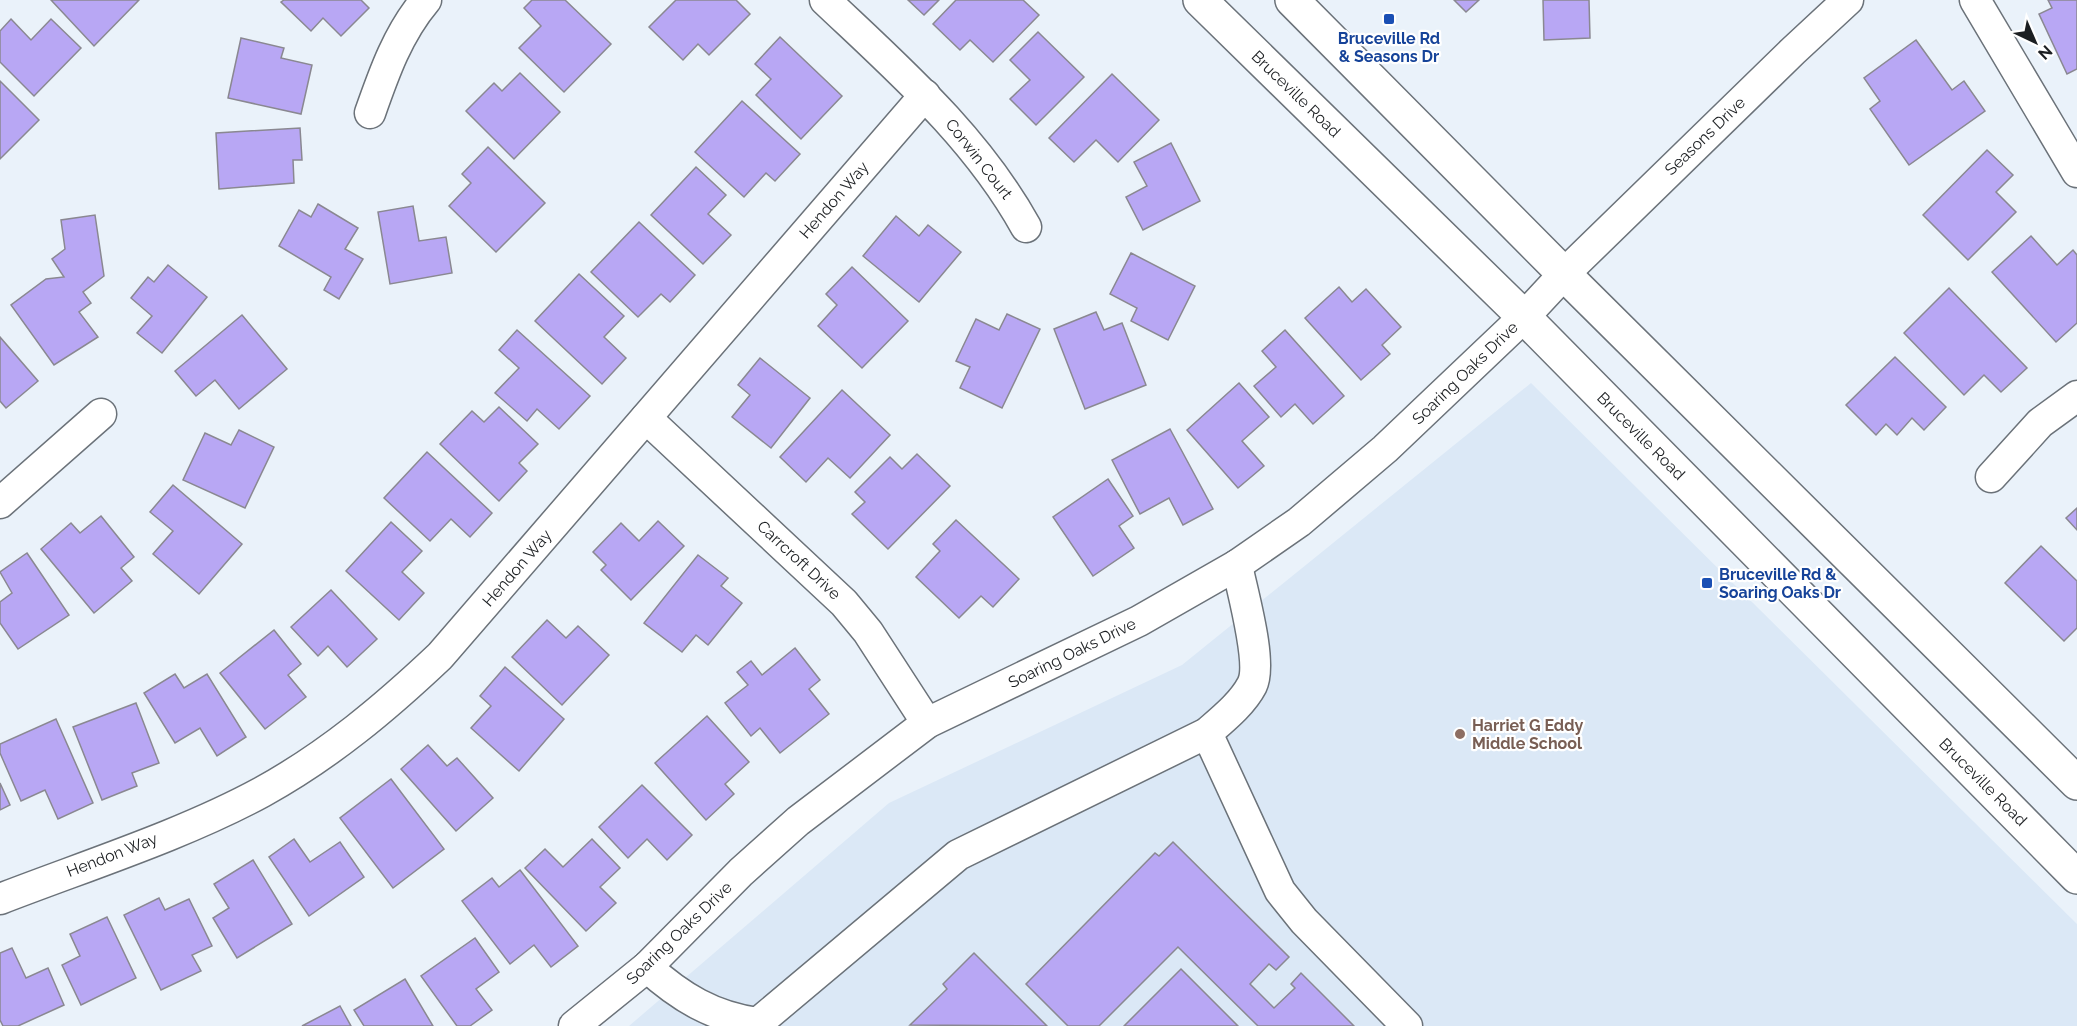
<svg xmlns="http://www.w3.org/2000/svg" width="2077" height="1026" font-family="Raleway,sans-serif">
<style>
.built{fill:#dbe8f6}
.building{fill:#b8a7f4;stroke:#8a8891;stroke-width:1.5}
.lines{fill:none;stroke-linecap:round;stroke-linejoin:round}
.minor-casing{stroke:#6b7279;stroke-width:33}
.major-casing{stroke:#6b7279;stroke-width:36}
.minor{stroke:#fff;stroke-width:30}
.major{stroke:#fff;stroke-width:33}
.transit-dot{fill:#1a4fb4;stroke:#fff;stroke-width:2}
.education-dot{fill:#8d6e63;stroke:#fff;stroke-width:2}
.labels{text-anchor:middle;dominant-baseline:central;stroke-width:4.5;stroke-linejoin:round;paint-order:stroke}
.transit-label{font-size:16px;font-weight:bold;fill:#164399;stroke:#fff}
.street-label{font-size:16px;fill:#1c1f22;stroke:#fff}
.education-label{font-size:16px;font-weight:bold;fill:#785e54;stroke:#fff;text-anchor:start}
</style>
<rect width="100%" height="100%" fill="#eaf2fa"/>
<!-- built -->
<path class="built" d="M1531,383L2077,924V1026H629L889,803L1182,665Z"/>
<!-- building -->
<g class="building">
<path d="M51,0H139L94,46Z"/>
<path d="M284,0H361L369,8L341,36L323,18L311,31L281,2Z"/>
<path d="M532,0H565L611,44L564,92L519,48L541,26L524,8Z"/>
<path d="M676,0H736L750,14L709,55L698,44L683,60L649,27Z"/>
<path d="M908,0H939L924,15Z"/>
<path d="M956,0H1023L1039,15L993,62L970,40L960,50L933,24Z"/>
<path d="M1454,0H1479L1466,12Z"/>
<path d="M1543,0H1589L1590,38L1544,40Z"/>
<path d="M2048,0H2077V69L2067,74L2039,14L2052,8Z"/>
<path d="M11,19L31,40L51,19L81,48L34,96L0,62V31Z"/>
<path d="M1038,32L1084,77L1036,125L1010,99L1030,80L1010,60Z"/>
<path d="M780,37L842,96L801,139L756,95L771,79L755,64Z"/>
<path d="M241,38L284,48L281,58L312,65L301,114L228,98Z"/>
<path d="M1916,40L1952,90L1964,81L1985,111L1909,165L1870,109L1880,101L1864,78Z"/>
<path d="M520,73L560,112L514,159L466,111L494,83L502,91Z"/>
<path d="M1112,74L1159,120L1118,162L1096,140L1074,162L1049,138Z"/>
<path d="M0,81L39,120L0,159Z"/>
<path d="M742,101L800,154L775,181L766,173L744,197L695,152Z"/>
<path d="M300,128L302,160H293L294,183L219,189L216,133Z"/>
<path d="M1171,143L1200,201L1143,230L1126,197L1147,186L1134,162Z"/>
<path d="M488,147L545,203L496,252L449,206L471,183L462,174Z"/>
<path d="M1987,150L2013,175L1996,192L2016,212L1968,260L1923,215Z"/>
<path d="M696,167L726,195L708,214L731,235L703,264L651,215Z"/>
<path d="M318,204L358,228L345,249L363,259L339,299L324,290L331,277L279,246L299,210L311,217Z"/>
<path d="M413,206L419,241L446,237L452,273L390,284L378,212Z"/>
<path d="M95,215L104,276L83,292L91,303L79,312L98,337L54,365L11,305L46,279L64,277L52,259L65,249L61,220Z"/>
<path d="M896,216L919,236L928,225L961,252L919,302L863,256Z"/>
<path d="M639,222L695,275L670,302L661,294L638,317L591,272Z"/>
<path d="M2031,236L2057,265L2073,250L2077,255V323L2056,342L1992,272Z"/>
<path d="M1131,253L1195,286L1168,340L1131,321L1137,308L1110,294Z"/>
<path d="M168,265L207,297L162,353L137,333L152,316L131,298L148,277L154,282Z"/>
<path d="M852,267L908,321L862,368L818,326L837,305L826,294Z"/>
<path d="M579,274L624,316L604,337L626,358L602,384L535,321Z"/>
<path d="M1339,287L1352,302L1366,289L1401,327L1382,345L1390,354L1361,380L1305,318Z"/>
<path d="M1949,288L2027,368L2001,392L1984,375L1964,395L1904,333Z"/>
<path d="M1096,312L1104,330L1122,323L1146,385L1085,409L1054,329Z"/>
<path d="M1007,314L1040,329L1002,408L960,388L970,367L956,361L976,319L999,330Z"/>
<path d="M242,315L287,369L239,409L215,380L196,396L175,371Z"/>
<path d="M517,330L590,396L559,429L537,409L527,421L495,393L519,368L499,350Z"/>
<path d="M1285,330L1344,396L1313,424L1295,404L1281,417L1254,386L1276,367L1262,351Z"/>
<path d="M0,337L38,381L6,408L0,401Z"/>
<path d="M1895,357L1946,407L1924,430L1912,418L1897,435L1886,424L1876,435L1846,405Z"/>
<path d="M760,358L810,398L771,448L732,417L750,395L738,385Z"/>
<path d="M1239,383L1269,417L1242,441L1264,466L1238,488L1187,430Z"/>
<path d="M842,390L890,435L850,478L828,458L806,482L780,457Z"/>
<path d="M499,407L538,444L519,463L527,471L499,501L440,444L472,411L484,422Z"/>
<path d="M1170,429L1213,509L1183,525L1169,498L1140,514L1112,460Z"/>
<path d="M239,430L274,447L245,508L183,480L205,433L231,445Z"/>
<path d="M427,452L492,513L470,537L451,519L430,541L384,498Z"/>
<path d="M917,454L950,486L888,549L852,514L865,502L855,492L890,457L902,469Z"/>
<path d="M1108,479L1133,516L1119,526L1134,548L1093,576L1053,517Z"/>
<path d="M173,485L242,544L199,594L153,554L173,531L150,512Z"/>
<path d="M2077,508V530L2066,518Z"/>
<path d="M101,516L134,557L121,568L132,581L94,613L41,549L71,523L80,533Z"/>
<path d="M956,520L1019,579L993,607L981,596L959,618L916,577L940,551L933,544Z"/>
<path d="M658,521L684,546L631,600L601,570L606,565L593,552L621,523L639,541Z"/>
<path d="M391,522L422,551L402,572L424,593L399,620L346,571Z"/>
<path d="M2041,546L2077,581V628L2064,641L2005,583Z"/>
<path d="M27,553L69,615L18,649L0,623V602L12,593L0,572Z"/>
<path d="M698,555L728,578L721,586L742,603L708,645L696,635L682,652L644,623Z"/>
<path d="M331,590L377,639L347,667L328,646L318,656L291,627Z"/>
<path d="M547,620L566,638L578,626L609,655L562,705L512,657Z"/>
<path d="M274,630L301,664L288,675L306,697L265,729L220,673Z"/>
<path d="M795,648L820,680L809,689L829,714L780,753L760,728L751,736L725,703L748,685L737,672L751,661L762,675Z"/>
<path d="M505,667L564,719L519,771L471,728L491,706L480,696Z"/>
<path d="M175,674L184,688L207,674L246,737L217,756L200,728L175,743L144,693Z"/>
<path d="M136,703L159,763L132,773L137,786L102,800L73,727Z"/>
<path d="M707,716L749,762L725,784L734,794L706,820L655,763Z"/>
<path d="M56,719L93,803L58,819L45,790L21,801L0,753V744Z"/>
<path d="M428,745L447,766L457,758L493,798L456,831L401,769Z"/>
<path d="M391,779L444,849L393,888L340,818Z"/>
<path d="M0,783L10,805L0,810Z"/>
<path d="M642,785L692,835L667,860L647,839L628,858L599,827Z"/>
<path d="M294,839L310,862L340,842L364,877L309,916L269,857Z"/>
<path d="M592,839L620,868L600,887L616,903L586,931L525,868L545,849L563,867Z"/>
<path d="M1173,842L1289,957L1276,970L1269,964L1250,984L1274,1008L1295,988L1291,984L1301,973L1354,1026H1258L1178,947L1099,1026H1068L1026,984L1155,853L1159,856Z"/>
<path d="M253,860L292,924L237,958L213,918L229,908L214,884Z"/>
<path d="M520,870L578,946L551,967L534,945L510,964L462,901L492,878L499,887Z"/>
<path d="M159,898L165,910L189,899L212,946L192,955L201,971L161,990L124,915Z"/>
<path d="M107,917L136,978L81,1005L62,965L80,956L70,934Z"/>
<path d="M475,938L499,972L476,989L492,1010L470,1026H457L421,976Z"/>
<path d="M12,948L26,978L48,968L64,1005L18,1026H3L0,1020V953Z"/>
<path d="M974,953L1047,1026L910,1025L947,989L943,984Z"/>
<path d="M1181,969L1238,1026H1124Z"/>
<path d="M405,979L433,1026H364L354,1010Z"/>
<path d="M340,1006L351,1026H302Z"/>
</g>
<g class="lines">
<!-- minor casing -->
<g class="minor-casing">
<g id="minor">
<path d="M825,0C900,71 976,137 1026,227"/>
<path d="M1975,0L2077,172"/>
<path d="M370,113C384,73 398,33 426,0"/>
<path d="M646,418L844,603L868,632L927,723"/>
<path d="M1991,477L2040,423L2077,396"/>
<path d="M0,503L101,414"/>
<path d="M1207,733L1280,891L1304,921L1407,1026"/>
<path d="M0,899C85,866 183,835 262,792C329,755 385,708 440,656L925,95"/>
<path d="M647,967C680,997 713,1017 758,1023L958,855L1207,733C1223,719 1242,704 1252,685C1263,663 1242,591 1237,565"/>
<path d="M574,1026L647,967L741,872L798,821L927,723L1139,621L1237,565L1299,522L1385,449L1524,317L1564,274L1793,51L1848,0"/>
</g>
</g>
<!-- major casing -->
<g class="major-casing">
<g id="major">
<path d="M1200,0L1524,317L2077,877"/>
<path d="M1292,0L1564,274L2077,783"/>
</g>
</g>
<!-- minor -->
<use href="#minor" class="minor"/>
<!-- major -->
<use href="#major" class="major"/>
</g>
<!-- markers -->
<g class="transit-dot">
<rect x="1383" y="13" width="12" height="12" rx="3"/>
<rect x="1701" y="577" width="12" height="12" rx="3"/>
</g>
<circle class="education-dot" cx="1460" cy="734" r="6"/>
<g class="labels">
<!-- transit labels -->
<g class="transit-label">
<text x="1389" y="38">Bruceville Rd<tspan x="1389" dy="18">&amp; Seasons Dr</tspan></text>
<text x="1719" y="574" text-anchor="start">Bruceville Rd &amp;<tspan x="1719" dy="18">Soaring Oaks Dr</tspan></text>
</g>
<!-- street labels -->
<g class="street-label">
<text transform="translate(1296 94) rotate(44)">Bruceville Road</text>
<text transform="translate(1705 136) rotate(-44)">Seasons Drive</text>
<text transform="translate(979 159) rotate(52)">Corwin Court</text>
<text transform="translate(834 200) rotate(-49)">Hendon Way</text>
<text transform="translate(1465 373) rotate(-44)">Soaring Oaks Drive</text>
<text transform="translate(1641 436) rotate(45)">Bruceville Road</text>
<text transform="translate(799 560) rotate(43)">Carrcroft Drive</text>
<text transform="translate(517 568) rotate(-49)">Hendon Way</text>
<text transform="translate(1072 653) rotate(-26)">Soaring Oaks Drive</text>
<text transform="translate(1983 782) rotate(45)">Bruceville Road</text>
<text transform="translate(112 855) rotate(-21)">Hendon Way</text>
<text transform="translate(679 933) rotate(-44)">Soaring Oaks Drive</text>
</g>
<!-- education labels -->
<g class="education-label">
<text x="1472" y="725">Harriet G Eddy<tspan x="1472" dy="18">Middle School</tspan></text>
</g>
</g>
<!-- north arrow -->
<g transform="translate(2035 42) rotate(136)" stroke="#ffffff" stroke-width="4.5" paint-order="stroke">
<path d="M0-4.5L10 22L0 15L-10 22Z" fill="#1c1f22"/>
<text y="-9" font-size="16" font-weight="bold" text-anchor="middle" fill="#1c1f22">N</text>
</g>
</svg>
